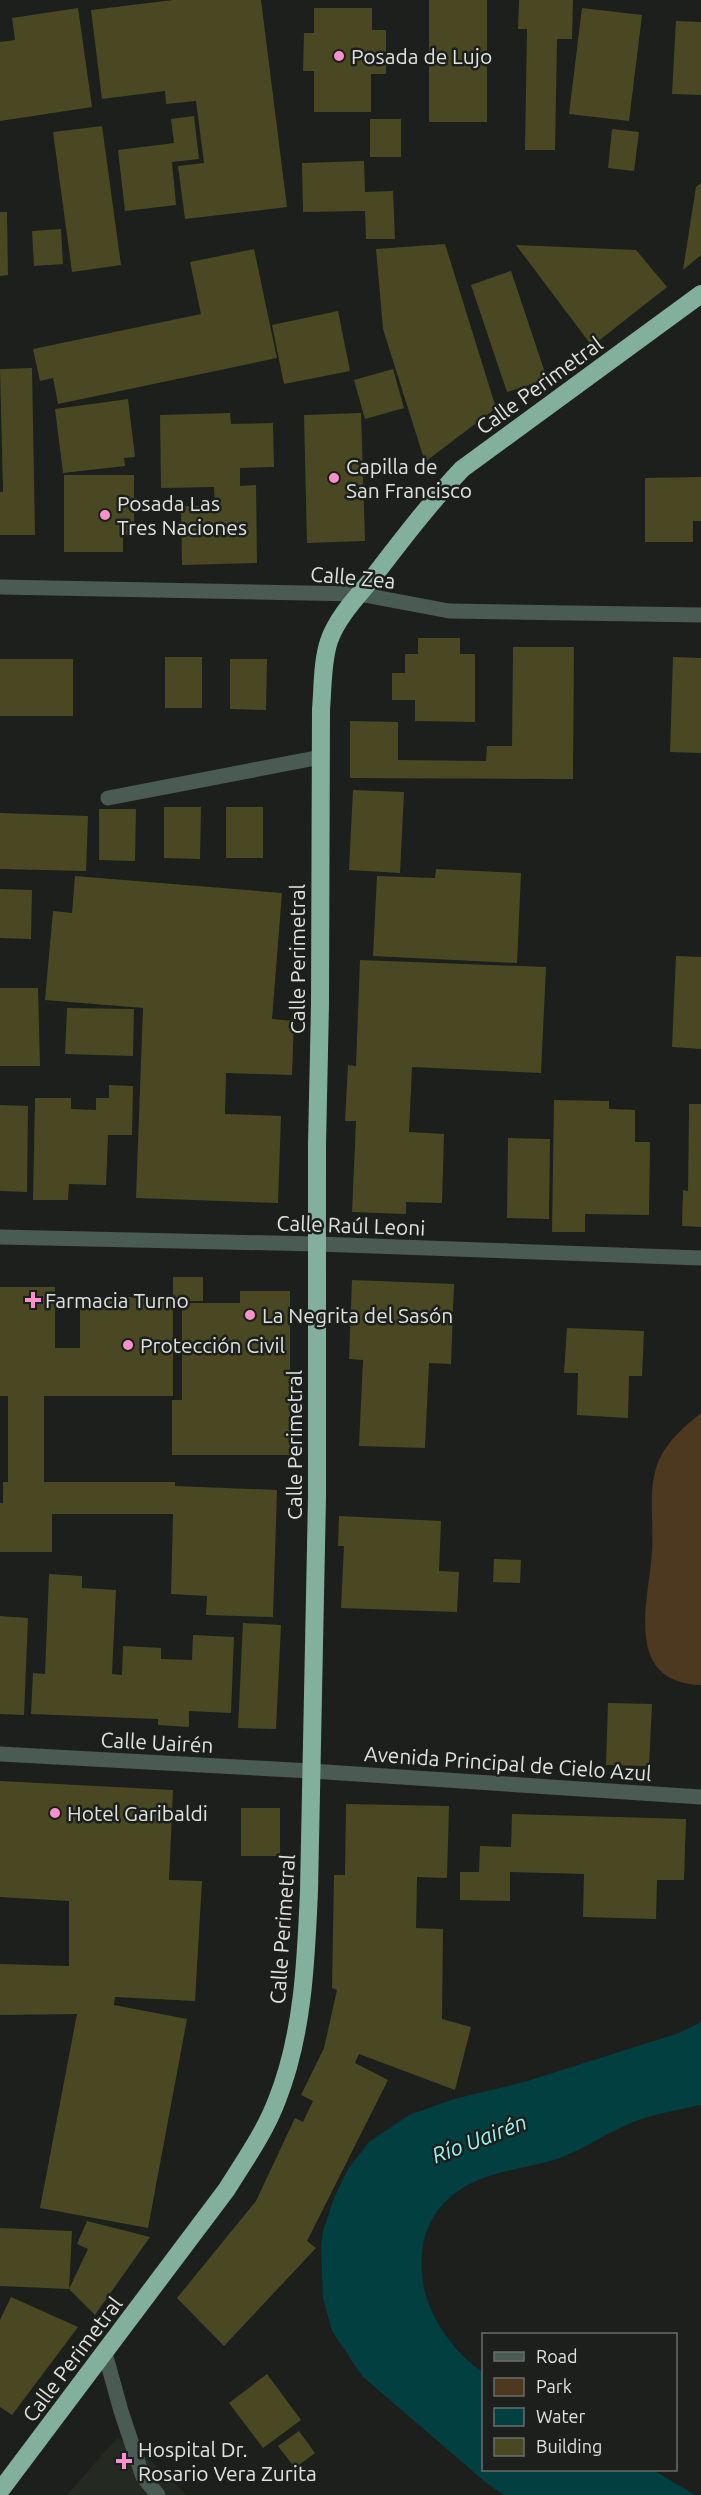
<svg xmlns="http://www.w3.org/2000/svg" width="701" height="2495" font-family="Ubuntu,sans-serif">
<style>
.built{fill:#242a21}
.green{fill:#4c391f}
.water{fill:#013f40}
.building{fill:#4a4822}
.lines{fill:none;stroke-linecap:round;stroke-linejoin:round}
.minor{stroke:#495b53;stroke-width:15}
.highway{stroke:#83b09d;stroke-width:18}
.poi-dot{fill:#f890cc;stroke:#1c1f1b;stroke-width:2}
.labels{text-anchor:middle;dominant-baseline:central;stroke-width:5;stroke-linejoin:round;paint-order:stroke}
.poi-label{font-size:21px;fill:#e0e2df;stroke:#1c1f1b;text-anchor:start}
.street-label{font-size:21px;fill:#e0e2df;stroke:#1c1f1b}
.water-label{font-size:22px;font-style:italic;fill:#98f2f3;stroke:#1c1f1b}
</style>
<rect width="100%" height="100%" fill="#1c1f1b"/>
<!-- built -->
<path class="built" d="M117,2438L138,2449L187,2495H67Z"/>
<!-- green -->
<path class="green" d="M701,1413V1685C622,1682 649,1601 652,1551C654,1521 647,1488 659,1460C668,1440 685,1426 701,1413Z"/>
<!-- water -->
<path class="water" d="M701,2022V2105C677,2110 653,2114 631,2123C608,2132 588,2147 565,2156C540,2166 512,2168 486,2177C435,2195 414,2235 424,2288C431,2320 456,2355 483,2372L484,2470H653L695,2495H504L485,2482L362,2376L332,2331L323,2298L321,2248L323,2231L334,2198L348,2169L369,2142L409,2115L454,2099L524,2082L679,2033Z"/>
<!-- building -->
<g class="building">
<path d="M173,0H261L287,207L185,219L178,166L204,163L196,101L166,104L165,91L102,99L91,10Z"/>
<rect x="429" y="0" width="58" height="122"/>
<path d="M519,0H573L572,39H557L555,150H525L527,29H518Z"/>
<path d="M78,8L92,107L0,121V42L15,40L12,18Z"/>
<path d="M314,8H372V30H386V74H371V112H314V71H303L304,33H314Z"/>
<path d="M582,8L642,15L629,121L569,114Z"/>
<path d="M676,21L701,22V95L672,94Z"/>
<path d="M194,116L199,159L172,162L176,205L125,211L118,150L174,143L171,119Z"/>
<rect x="370" y="119" width="31" height="38"/>
<path d="M102,126L121,265L72,272L53,132Z"/>
<path d="M612,129L639,132L634,171L608,168Z"/>
<path d="M364,161L365,192L393,191L395,239H366L365,211L303,212L302,163Z"/>
<path d="M701,183V255L683,270L696,187Z"/>
<path d="M0,212H7L8,275L0,276Z"/>
<path d="M61,229L63,264L34,266L32,231Z"/>
<path d="M445,244L496,408L425,462L383,329L376,249Z"/>
<path d="M516,245L636,250L667,287L592,346Z"/>
<path d="M254,249L277,358L58,404L53,378L40,381L33,349L201,314L190,262Z"/>
<path d="M511,271L547,379L507,392L471,285Z"/>
<path d="M338,311L350,371L284,384L272,325Z"/>
<path d="M32,368L35,535H0V492H3L0,369Z"/>
<path d="M393,369L404,408L365,419L354,380Z"/>
<path d="M128,399L135,457L124,458L125,466L63,473L55,409Z"/>
<path d="M230,413L231,424L273,423L274,467L240,468V486L256,485L257,563L182,565L181,506H215L214,487L161,488L160,415Z"/>
<path d="M361,413L365,541L307,543L304,415Z"/>
<path d="M64,475H134V535H123V552H64Z"/>
<path d="M701,477V521H693V542H645V478Z"/>
<path d="M418,638H460V654H475V722L415,721V700H392V673H405V654H418Z"/>
<path d="M513,647H574L573,779L350,778V721L398,722V760L486,761L487,746H512Z"/>
<rect x="165" y="657" width="37" height="51"/>
<path d="M673,657L701,658V753L670,752Z"/>
<rect x="0" y="659" width="73" height="57"/>
<path d="M230,659H267L266,710L230,709Z"/>
<path d="M353,790L404,792L400,873L349,870Z"/>
<path d="M164,807H201L200,859L164,858Z"/>
<rect x="226" y="807" width="37" height="51"/>
<path d="M99,809H136L135,861L99,860Z"/>
<path d="M0,813L88,816L86,871L0,869Z"/>
<path d="M436,869L521,873L517,963L373,956L377,876L435,878Z"/>
<path d="M75,876L282,893L272,1019L294,1021L292,1075L226,1073L225,1114L281,1116L278,1203L136,1198L143,1008L45,1000L53,911L72,913Z"/>
<path d="M0,889L32,890L31,939L0,938Z"/>
<path d="M676,956L701,957V1049L672,1047Z"/>
<path d="M360,960L546,967L541,1073L412,1067L409,1132L444,1134L442,1203L406,1202V1214L352,1212L356,1121H345L348,1065L356,1066Z"/>
<path d="M0,988H38L40,1066H0Z"/>
<path d="M67,1008L134,1009L133,1056L65,1054Z"/>
<path d="M109,1085L133,1086L132,1135H108L106,1185L69,1184L68,1200H33L35,1098H71V1109L96,1110V1098H109Z"/>
<path d="M554,1100L609,1101V1109L635,1110V1142H650L649,1215L585,1214V1232H552Z"/>
<path d="M689,1104H701V1227L682,1226L683,1190L688,1191Z"/>
<path d="M0,1105L28,1106L27,1192L0,1191Z"/>
<path d="M508,1138L550,1139L549,1219L507,1218Z"/>
<path d="M173,1277H203V1301H173V1396H44V1482H175V1486L277,1490L273,1617L206,1615L207,1596L171,1594L173,1514H52V1552H0V1503H3V1482H8V1396H0V1287H55V1348H80V1297H173Z"/>
<path d="M352,1280L454,1284L451,1364L429,1363L425,1448L359,1446L363,1360L349,1359Z"/>
<path d="M240,1291H290V1455H172V1400H182V1303H240Z"/>
<path d="M567,1328L644,1331L642,1376H629L628,1418L577,1415L578,1373H564Z"/>
<path d="M339,1516L441,1521L439,1571L459,1572L457,1612L341,1608L344,1546H338Z"/>
<path d="M494,1559L521,1560L520,1583L493,1582Z"/>
<path d="M49,1574L82,1576V1588L116,1590L112,1674L122,1675L123,1646L161,1648V1659L192,1660L193,1635L234,1637L231,1713L189,1711V1727L158,1725V1719L31,1714L33,1673L45,1674Z"/>
<path d="M0,1616L28,1618L24,1715L0,1714Z"/>
<path d="M243,1623L281,1625L276,1729L238,1728Z"/>
<path d="M608,1703L652,1704L649,1766L606,1765Z"/>
<path d="M0,1781L173,1790L169,1880L202,1881L195,2001L115,1997L114,2005L187,2019L148,2228L40,2208L77,2014L0,2015V1964L69,1966V1901L0,1897Z"/>
<path d="M346,1804L449,1806L447,1878L417,1877L416,1928L443,1929L442,2019L471,2027L455,2090L359,2054L355,2063L388,2080L307,2241L316,2248L224,2346L177,2298L256,2201L295,2118L303,2122L313,2101L301,2095L324,2048L337,1990L332,1988L334,1875H345Z"/>
<rect x="241" y="1808" width="39" height="48"/>
<path d="M512,1814L686,1819L684,1880H657L656,1919L583,1917L584,1874L510,1872V1901L460,1900V1872H479L480,1846L511,1847Z"/>
<path d="M87,2221L150,2237L95,2315L69,2289L88,2249L77,2244Z"/>
<path d="M0,2228L72,2231L69,2289L0,2286Z"/>
<path d="M11,2297L78,2327L12,2415L0,2407V2320Z"/>
<path d="M267,2374L301,2420L263,2448L229,2403Z"/>
<path d="M299,2431L315,2453L295,2468L278,2446Z"/>
</g>
<g class="lines">
<!-- minor -->
<g class="minor">
<path d="M0,587L359,594L449,611L701,615"/>
<path d="M108,798L321,757"/>
<path d="M0,1237L317,1244L701,1258"/>
<path d="M0,1754L311,1771L701,1797"/>
<path d="M105,2353L121,2411L143,2477L158,2495"/>
</g>
<!-- highway -->
<path class="highway" d="M0,2491L227,2189C245,2160 265,2132 277,2100C303,2035 306,1961 309,1891L317,1497V1145L320,1004L321,709C323,687 322,662 329,641C337,618 356,598 371,580C400,542 429,504 462,469L701,294"/>
</g>
<!-- markers -->
<g class="poi-dot">
<circle cx="339" cy="56" r="6"/>
<circle cx="334" cy="478" r="6"/>
<circle cx="105" cy="515" r="6"/>
<path d="M30 1291h6v6h6v6h-6v6h-6v-6h-6v-6h6z"/>
<circle cx="250" cy="1315" r="6"/>
<circle cx="128" cy="1345" r="6"/>
<circle cx="55" cy="1813" r="6"/>
<path d="M121 2452h6v6h6v6h-6v6h-6v-6h-6v-6h6z"/>
</g>
<g class="labels">
<!-- poi labels -->
<g class="poi-label">
<text x="351" y="56">Posada de Lujo</text>
<text x="346" y="466">Capilla de<tspan x="346" dy="24">San Francisco</tspan></text>
<text x="117" y="503">Posada Las<tspan x="117" dy="24">Tres Naciones</tspan></text>
<text x="45" y="1300">Farmacia Turno</text>
<text x="262" y="1315">La Negrita del Sasón</text>
<text x="140" y="1345">Protección Civil</text>
<text x="67" y="1813">Hotel Garibaldi</text>
<text x="138" y="2449">Hospital Dr.<tspan x="138" dy="24">Rosario Vera Zurita</tspan></text>
</g>
<!-- street labels -->
<g class="street-label">
<text transform="translate(539 385) rotate(-36)">Calle Perimetral</text>
<text transform="translate(353 577) rotate(5)">Calle Zea</text>
<text transform="translate(297 959) rotate(-90)">Calle Perimetral</text>
<text transform="translate(351 1225) rotate(2)">Calle Raúl Leoni</text>
<text transform="translate(294 1445) rotate(-90)">Calle Perimetral</text>
<text transform="translate(157 1742) rotate(3)">Calle Uairén</text>
<text transform="translate(508 1763) rotate(4)">Avenida Principal de Cielo Azul</text>
<text transform="translate(282 1929) rotate(-86)">Calle Perimetral</text>
<text transform="translate(72 2359) rotate(-53)">Calle Perimetral</text>
</g>
<!-- water labels -->
<g class="water-label">
<text transform="translate(479 2138) rotate(-21)">Río Uairén</text>
</g>
</g>
<!-- legend -->
<rect x="482" y="2333" width="195" height="138" fill="#1c1f1b" stroke="#6a6d69" stroke-width="1.5"/>
<rect x="494" y="2352" width="30" height="9" fill="#495b53" stroke="#6a6d69" stroke-width="1.5"/>
<text x="536" y="2363" font-size="18" fill="#e0e2df">Road</text>
<rect x="494" y="2378" width="30" height="18" fill="#4c391f" stroke="#6a6d69" stroke-width="1.5"/>
<text x="536" y="2393" font-size="18" fill="#e0e2df">Park</text>
<rect x="494" y="2408" width="30" height="18" fill="#013f40" stroke="#6a6d69" stroke-width="1.5"/>
<text x="536" y="2423" font-size="18" fill="#e0e2df">Water</text>
<rect x="494" y="2438" width="30" height="18" fill="#4a4822" stroke="#6a6d69" stroke-width="1.5"/>
<text x="536" y="2453" font-size="18" fill="#e0e2df">Building</text>
</svg>
